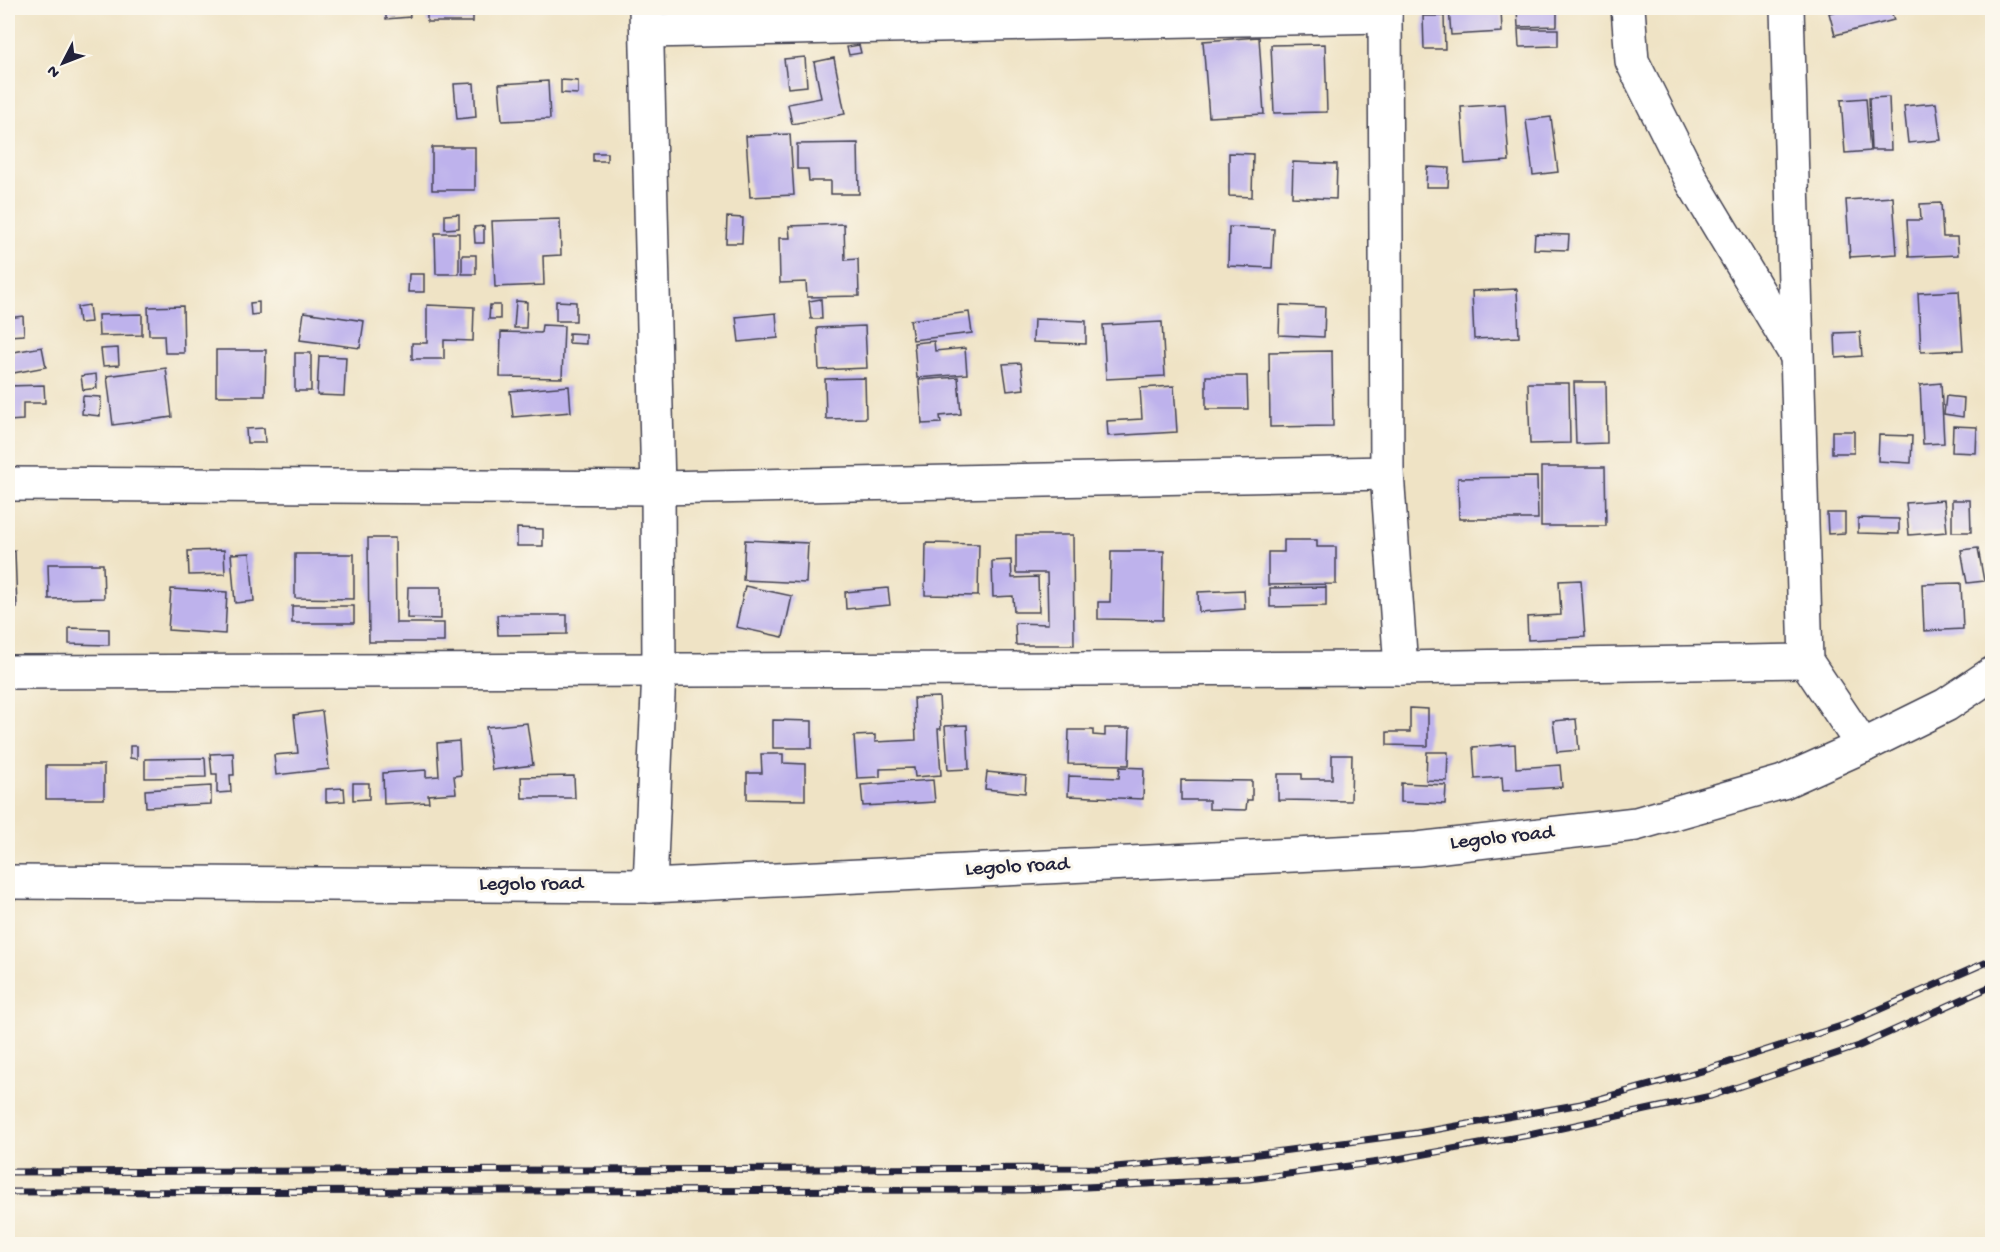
<svg xmlns="http://www.w3.org/2000/svg" width="2000" height="1252" font-family="'Gochi Hand',sans-serif">
<style>
.building{fill:#beb2ec}
.lines{fill:none;stroke-linecap:round;stroke-linejoin:round}
.minor-casing{stroke:#413f50;stroke-width:36}
.minor{stroke:#fff;stroke-width:33}
.rail-casing{stroke:#22223b;stroke-width:7}
.rail{stroke:#fbf7ec;stroke-width:4.5;stroke-dasharray:14;stroke-linecap:butt}
.labels{text-anchor:middle;dominant-baseline:central;stroke-width:6;stroke-linejoin:round;paint-order:stroke}
.street-label{font-size:21px;fill:#22223b;stroke:#fbf7ec}
</style>
<rect width="100%" height="100%" fill="#fbf7ec"/>
<filter id="ink" filterUnits="userSpaceOnUse"><feTurbulence type="fractalNoise" baseFrequency=".0167" numOctaves="2"/><feDisplacementMap in="SourceGraphic" scale="12" xChannelSelector="R" yChannelSelector="G"/><feConvolveMatrix kernelMatrix="1 2 1 2 8 2 1 2 1" color-interpolation-filters="sRGB"/></filter>
<filter id="wash" filterUnits="userSpaceOnUse"><feTurbulence type="fractalNoise" baseFrequency=".008" numOctaves="4" result="noise"/><feDisplacementMap in="SourceGraphic" scale="24" xChannelSelector="R" yChannelSelector="G"/><feGaussianBlur stdDeviation="1.35" result="paint"/><feColorMatrix in="noise" values="0 0 0 0 0 0 0 0 0 0 0 0 0 0 0 0 0 1.4 0 .05"/><feComposite in="paint" operator="in"/></filter>
<g filter="url(#wash)">
<rect width="100%" height="100%" fill="#efe3c5"/>
<g id="blocks">
<!-- building -->
<g class="building">
<path d="M386,8H409L410,17L386,19Z"/>
<rect x="427" y="8" width="46" height="14"/>
<path d="M1449,8H1501L1502,32L1451,35Z"/>
<path d="M1517,8H1557V26L1518,27Z"/>
<path d="M1849,8H1890L1894,20L1835,35L1829,13Z"/>
<path d="M1423,16H1444L1445,49H1424Z"/>
<path d="M1518,29H1558V46L1519,47Z"/>
<path d="M1259,37L1264,114L1209,117L1203,41Z"/>
<path d="M1325,44L1327,112L1274,113L1271,45Z"/>
<path d="M859,45L861,53L849,55L847,47Z"/>
<path d="M805,57L807,86L788,88L784,59Z"/>
<path d="M834,58L845,114L792,124L788,104L821,98L814,62Z"/>
<path d="M561,80L578,81V94L561,93Z"/>
<path d="M548,81L550,119L502,121L499,84Z"/>
<path d="M474,83L476,117L457,119L454,84Z"/>
<path d="M1889,97L1891,150H1871L1869,98Z"/>
<path d="M1866,98L1870,151L1845,153L1841,100Z"/>
<path d="M1936,103L1941,140L1908,143L1904,106Z"/>
<path d="M1505,104L1509,161L1465,164L1461,107Z"/>
<path d="M1551,117L1558,172L1533,175L1526,120Z"/>
<path d="M790,134L794,195L750,197L746,136Z"/>
<path d="M858,143L859,194H831V181H809L808,169H797V144Z"/>
<rect x="432" y="147" width="43" height="43"/>
<rect x="593" y="153" width="14" height="8"/>
<path d="M1229,153L1253,154L1252,197L1229,196Z"/>
<path d="M1293,162L1337,164L1336,199L1292,197Z"/>
<path d="M1427,167L1449,168L1448,187H1426Z"/>
<path d="M1893,197L1897,254L1850,257L1846,200Z"/>
<path d="M1941,203L1943,237H1957L1958,255L1909,257L1907,220H1921L1920,204Z"/>
<path d="M459,214V228L445,229V215Z"/>
<path d="M727,217L743,218L742,243H726Z"/>
<path d="M560,219L561,255L543,256L544,285L495,287L492,221Z"/>
<path d="M844,224L845,260L858,259L859,296L807,297L806,282L780,283L779,238H790L789,226Z"/>
<path d="M484,226V243H475L474,227Z"/>
<path d="M1229,227L1274,229L1272,268L1228,266Z"/>
<path d="M435,233H459V274H436Z"/>
<path d="M1535,234L1569,235L1568,250L1534,249Z"/>
<rect x="462" y="255" width="14" height="19"/>
<path d="M409,274H424V292H408Z"/>
<path d="M1517,289L1519,337L1474,339L1472,291Z"/>
<path d="M1959,291L1963,350L1921,352L1918,293Z"/>
<path d="M821,299L822,319H811L809,301Z"/>
<path d="M516,301L527,302L526,328H514Z"/>
<path d="M556,301L576,302V321H556Z"/>
<path d="M259,302V314L251,315L250,303Z"/>
<path d="M89,305L91,322L79,323L77,307Z"/>
<path d="M427,305L474,307L473,341L444,340V359H412V343H427Z"/>
<path d="M490,305H500V319H489Z"/>
<path d="M1280,305L1325,307L1324,337L1279,335Z"/>
<path d="M183,306L184,353H165L164,335H149L148,307Z"/>
<path d="M304,312L364,321L360,348L300,340Z"/>
<path d="M969,312L972,333L913,340L910,320Z"/>
<path d="M776,313L778,338L739,342L736,317Z"/>
<path d="M142,314V335L99,336L98,315Z"/>
<path d="M23,316L24,335L8,336V318Z"/>
<path d="M1034,319L1086,321V344L1033,342Z"/>
<path d="M1162,322L1165,376L1106,379L1103,325Z"/>
<path d="M542,325L564,326L562,378L500,377L501,332L541,333Z"/>
<path d="M865,326L867,368L819,370L817,328Z"/>
<path d="M1860,332L1862,356L1836,358L1835,333Z"/>
<path d="M569,333L586,334V344L569,343Z"/>
<path d="M934,341L935,351L965,348L967,374L917,378L914,343Z"/>
<path d="M42,347L46,367L8,374V353Z"/>
<path d="M118,348L119,365L103,366L101,349Z"/>
<path d="M216,350H266L265,396H216Z"/>
<path d="M1332,351L1333,426L1270,427L1269,352Z"/>
<rect x="295" y="353" width="16" height="38"/>
<path d="M319,356L346,357L344,396L317,395Z"/>
<path d="M1021,363L1024,389L1007,391L1003,364Z"/>
<path d="M166,368L172,417L113,425L107,376Z"/>
<path d="M96,374L97,388L83,390L81,376Z"/>
<path d="M1206,376H1247L1248,409H1206Z"/>
<path d="M958,377L961,414L940,416L941,423L922,424L919,380Z"/>
<path d="M865,378L866,418L826,419L825,379Z"/>
<path d="M1574,382H1606L1607,443L1576,444Z"/>
<path d="M1528,383H1569L1570,443L1530,444Z"/>
<path d="M1941,383L1944,443L1923,444L1920,385Z"/>
<path d="M44,385L45,403H23V420L8,421V386Z"/>
<path d="M569,386L571,412L513,417L510,391Z"/>
<path d="M1174,386L1177,432L1108,436L1107,421L1142,419L1140,388Z"/>
<path d="M83,396L101,397L100,416L82,414Z"/>
<path d="M1946,396L1964,398L1963,417L1944,414Z"/>
<path d="M1953,426L1977,427L1976,453L1952,452Z"/>
<path d="M264,428L265,443H247L246,429Z"/>
<rect x="1832" y="431" width="22" height="22"/>
<path d="M1879,435L1912,436L1911,463L1878,461Z"/>
<path d="M1541,467H1605L1606,526H1541Z"/>
<path d="M1537,477L1538,519H1459L1458,478Z"/>
<path d="M1944,500L1947,532L1909,535L1906,503Z"/>
<path d="M1952,500H1970L1971,532H1952Z"/>
<path d="M1827,513H1845V533L1828,534Z"/>
<path d="M1858,518L1899,519V534L1858,533Z"/>
<path d="M517,528L543,529V546H517Z"/>
<path d="M1016,535H1073L1074,645H1016L1015,623L1048,624L1047,573H1016Z"/>
<path d="M368,538H395L396,623H444V642H369Z"/>
<path d="M745,540L808,543L806,583L743,580Z"/>
<path d="M1284,540H1317V547H1336V584L1268,585V552H1284Z"/>
<path d="M926,543L979,544L978,596L925,595Z"/>
<path d="M1978,548L1984,581L1967,583L1961,550Z"/>
<path d="M224,550L225,574L189,575L188,551Z"/>
<path d="M15,551L17,608H8V552Z"/>
<path d="M1111,551H1164L1163,620L1098,619V602H1110Z"/>
<path d="M250,553L254,601L235,603L231,554Z"/>
<path d="M295,554H354V599L295,598Z"/>
<path d="M1011,560L1012,578L1038,577L1039,612H1014L1013,596L993,597L992,561Z"/>
<path d="M48,564H103L104,598L49,599Z"/>
<path d="M1581,580L1585,637L1528,640L1527,617L1561,615L1559,581Z"/>
<path d="M1961,583L1963,629L1924,631L1922,584Z"/>
<path d="M745,586L792,596L783,637L736,627Z"/>
<path d="M408,587H441V619L407,618Z"/>
<path d="M1326,587V606L1270,607V588Z"/>
<path d="M888,588L890,605L846,609L845,592Z"/>
<path d="M171,589L227,592L225,634L168,630Z"/>
<path d="M1244,590L1245,609L1199,612L1198,592Z"/>
<rect x="292" y="606" width="62" height="17"/>
<path d="M497,615H567V634L498,635Z"/>
<path d="M69,628L109,629V645L69,644Z"/>
<path d="M939,697L941,729H938L941,775L915,777L914,768L880,769V777L857,778L854,736L875,735V742L916,740L914,698Z"/>
<path d="M1410,708L1428,709V746L1387,745V732H1410Z"/>
<path d="M322,711L329,769L276,775L274,755L298,753L294,715Z"/>
<path d="M1576,719L1579,750L1557,752L1553,721Z"/>
<path d="M773,720L812,721V748H773Z"/>
<path d="M527,723L533,765L492,770L486,727Z"/>
<path d="M967,725L969,769L948,770L945,726Z"/>
<path d="M1105,728H1130L1129,765L1068,764L1069,730H1093V735L1105,736Z"/>
<path d="M459,741L461,775L454,776L456,793L428,795L429,802L384,804L383,773L426,770V777L439,776L437,743Z"/>
<path d="M1515,744L1516,768L1560,765L1562,787L1503,791L1502,777L1475,779L1473,747Z"/>
<path d="M130,746H137V759L130,758Z"/>
<path d="M1427,752H1448L1447,781L1426,780Z"/>
<path d="M233,753L234,775H230L231,792L217,793V774H212L210,754Z"/>
<path d="M761,754H783V763L805,764V800L747,799V773H762Z"/>
<path d="M1332,755H1352L1351,801L1278,800V774H1302V779H1332Z"/>
<path d="M205,758L206,777L145,778V759Z"/>
<rect x="46" y="765" width="58" height="34"/>
<path d="M1120,767L1144,768L1143,799L1068,796L1069,776L1119,778Z"/>
<path d="M987,772L1026,776L1025,793L985,789Z"/>
<path d="M574,776L575,798H522L521,777Z"/>
<path d="M933,780L935,802L863,806L861,785Z"/>
<path d="M1181,780L1252,781V800H1247L1246,810L1209,809V800H1181Z"/>
<path d="M353,783H369V799L353,800Z"/>
<path d="M1401,783L1446,785L1445,804L1401,802Z"/>
<path d="M211,786V804L146,807L145,790Z"/>
<path d="M344,788L345,801L326,802V789Z"/>
</g>
</g>
</g>
<g filter="url(#ink)">
<use href="#blocks" fill-opacity="0" stroke="#413f50" stroke-width="1.5"/>
<g class="lines">
<!-- minor casing -->
<g class="minor-casing">
<g id="minor">
<path d="M646,8L658,488L659,670L650,886"/>
<path d="M1385,8L1387,473L1401,668"/>
<path d="M1628,8L1632,61L1692,181L1795,353"/>
<path d="M1787,8L1806,661L1863,746"/>
<path d="M647,31L1385,16"/>
<path d="M8,484L658,488L1387,473"/>
<path d="M8,672L1401,668L1806,661"/>
<path d="M8,882L650,886L1417,849L1636,824L1783,782L1863,746L1946,705L1992,674"/>
</g>
</g>
<!-- minor -->
<use href="#minor" class="minor"/>
<!-- rail casing -->
<g class="rail-casing">
<g id="rail">
<path d="M8,1172L1104,1168L1251,1155L1417,1133L1581,1104L1705,1070L1844,1025L1992,960"/>
<path d="M8,1192L1024,1190L1249,1179L1387,1161L1529,1135L1711,1096L1859,1046L1992,986"/>
</g>
</g>
<!-- rail -->
<use href="#rail" class="rail"/>
</g>
</g>
<g class="labels">
<!-- street labels -->
<g class="street-label">
<text transform="translate(1502 839) rotate(-6)">Legolo road</text>
<text transform="translate(1017 868) rotate(-3)">Legolo road</text>
<text x="531" y="885">Legolo road</text>
</g>
</g>
<!-- margin -->
<rect width="2000" height="1252" fill="none" stroke="#fbf7ec" stroke-width="30"/>
<!-- north arrow -->
<g transform="translate(63 63) rotate(228)" stroke="#fbf7ec" stroke-width="4.5" paint-order="stroke">
<path d="M0-4.5L10 22L0 15L-10 22Z" fill="#22223b"/>
<text y="-9" font-size="16" font-weight="bold" text-anchor="middle" fill="#22223b">N</text>
</g>
</svg>
